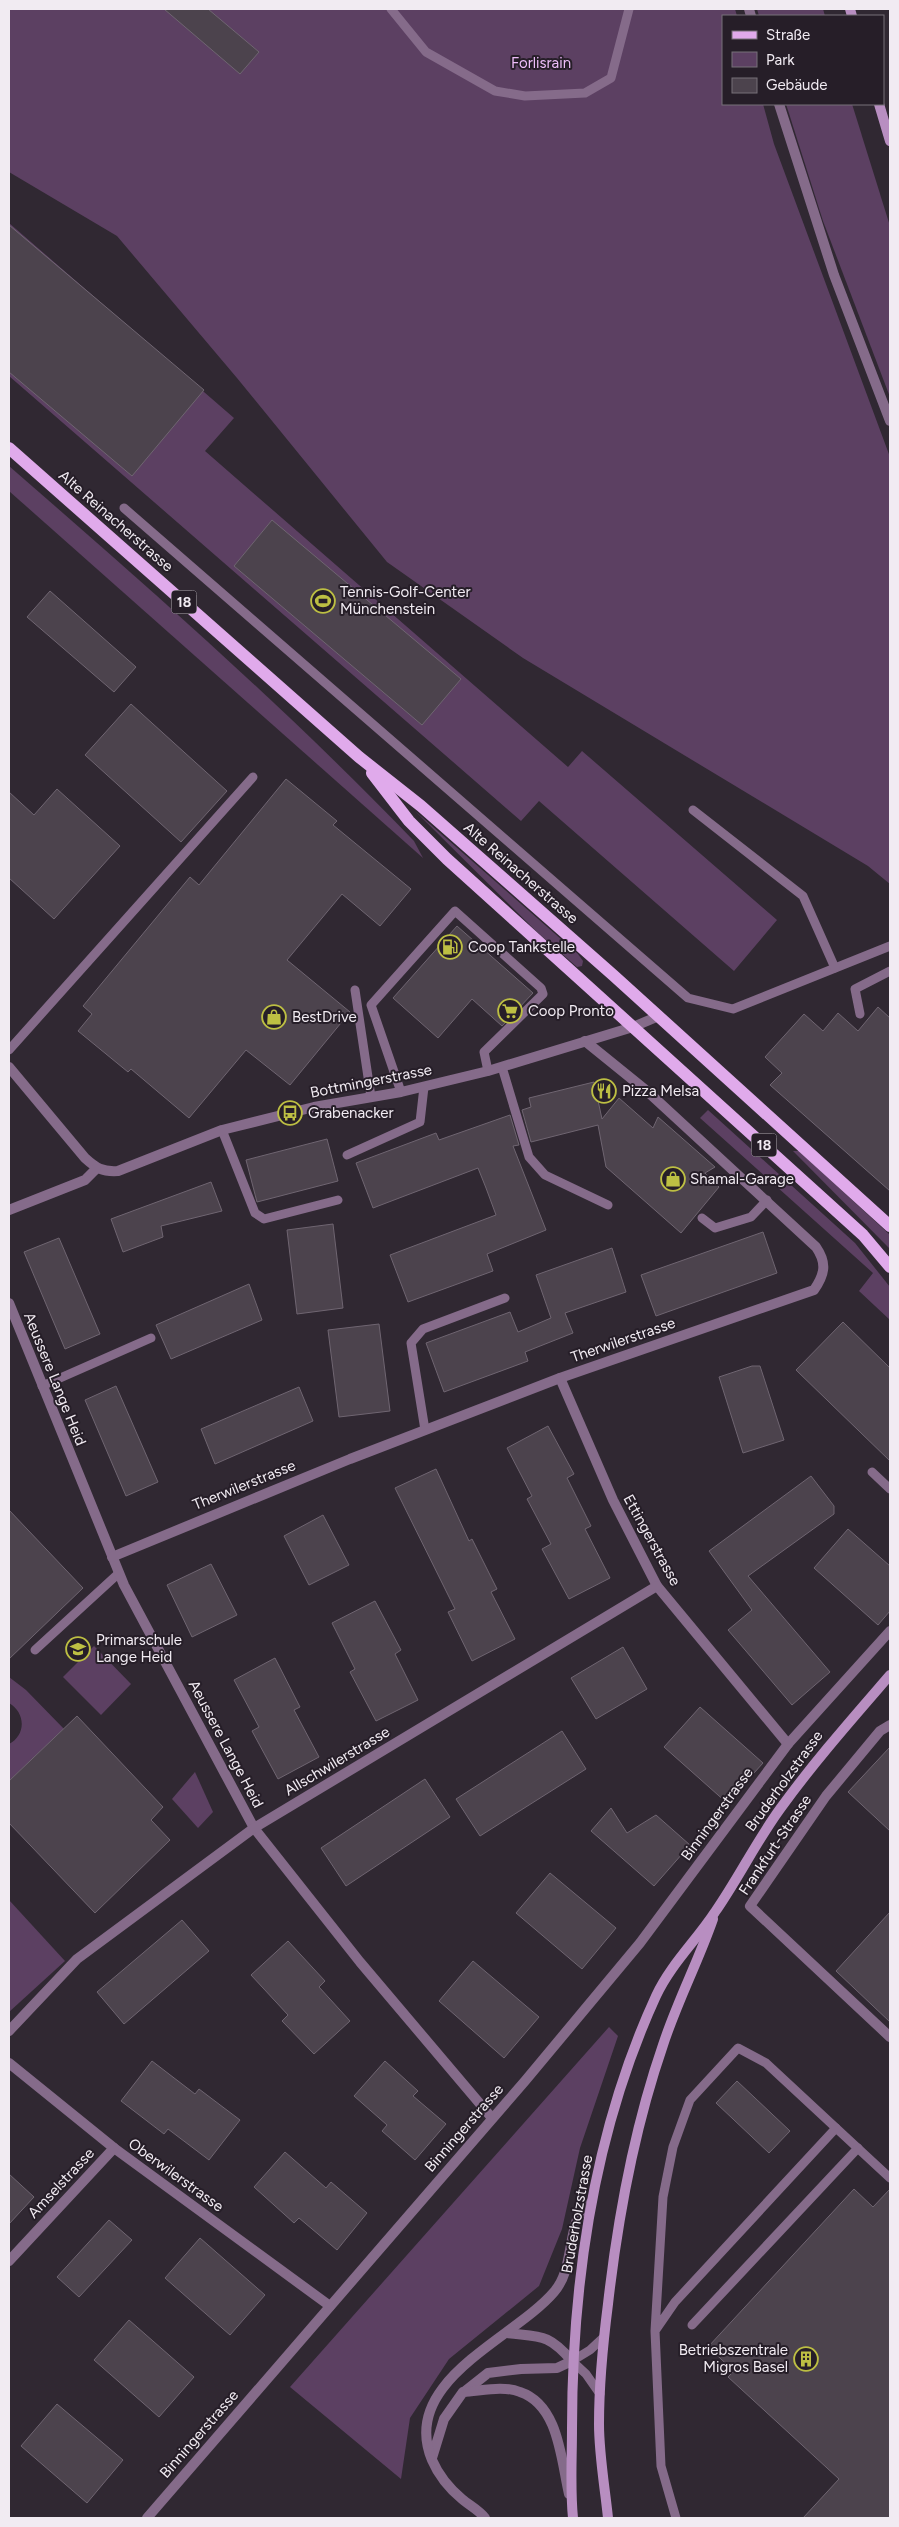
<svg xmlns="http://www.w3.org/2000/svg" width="899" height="2527" font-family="Figtree,sans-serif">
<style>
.green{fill:#5c4062}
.building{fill:#4c434d;stroke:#6f6571}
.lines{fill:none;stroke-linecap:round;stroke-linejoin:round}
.lane{stroke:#856b8a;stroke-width:9}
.street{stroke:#856b8a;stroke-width:10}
.secondary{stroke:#b88ec1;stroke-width:10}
.primary{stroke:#e0aaeb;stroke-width:12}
.labels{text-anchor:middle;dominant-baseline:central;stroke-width:4;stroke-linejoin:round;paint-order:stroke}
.shield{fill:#261e28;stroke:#b4aeb5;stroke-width:1}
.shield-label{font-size:14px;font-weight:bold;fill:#f1ebf2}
.park-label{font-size:15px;fill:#edbdf8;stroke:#261e28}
.street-label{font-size:15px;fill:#f1ebf2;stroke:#261e28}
.poi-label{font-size:15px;fill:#f1ebf2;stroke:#261e28;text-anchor:start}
</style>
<rect width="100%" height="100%" fill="#302832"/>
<!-- green -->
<g class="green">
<path d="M9,9H735L737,16H723V104H763L774,144L890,457V884L868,866L523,658L387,562L237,378L117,236L9,172Z"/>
<path d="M757,9H823L825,16H759Z"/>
<path d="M786,104H852L890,226V397L823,221Z"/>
<path d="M9,223L234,418L205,451L568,767L582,751L777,920L734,971L539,801L521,821L9,376Z"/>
<path d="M9,466C148,587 286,708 414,841L423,858L9,491Z"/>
<path d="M415,811L578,954L583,961L582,966L577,967L537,932Z"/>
<path d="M708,1110L855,1243L890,1287V1320L859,1291L873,1273L700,1118Z"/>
<path d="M793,1151H799L890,1235V1249Z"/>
<path d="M94,1646L131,1684L101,1715L63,1677Z"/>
<path d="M9,1677L26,1690L64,1729L9,1781V1744C26,1735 26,1713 9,1703Z"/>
<path d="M195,1772L213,1812L198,1828L172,1799Z"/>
<path d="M9,1900L65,1961L9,2012Z"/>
<path d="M609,2027L618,2036L580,2148L562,2229L539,2286L449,2359L410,2418L401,2479L290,2387Z"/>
</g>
<!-- building -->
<g class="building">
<path d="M164,9H208L259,52L240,74Z"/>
<path d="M9,225L204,390L132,476L9,372Z"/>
<path d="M272,520L461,679L422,725L234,566Z"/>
<path d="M50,591L136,667L114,692L27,617Z"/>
<path d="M131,704L227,791L181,842L85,755Z"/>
<path d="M286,779L337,821L333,825L411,889L380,926L342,894L287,960L350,1012L290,1085L246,1050L189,1118L131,1069L128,1072L78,1031L92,1014L83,1006L190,877L199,885Z"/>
<path d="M57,789L120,846L54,919L9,878V792L34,815Z"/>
<path d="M457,926L533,993L502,1026L472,999L438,1038L393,998Z"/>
<path d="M878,1007L890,1018V1191L770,1085L782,1073L765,1057L804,1014L823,1031L838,1013L858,1031Z"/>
<path d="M594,1082L602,1119L619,1098L653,1128L658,1117L715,1167L705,1173L719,1187L681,1233L606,1167L598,1125L531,1142L522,1110L531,1107L529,1098Z"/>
<path d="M510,1115L519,1145L513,1146L546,1230L487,1254L493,1271L408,1302L390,1255L496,1215L486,1188L478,1168L373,1208L356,1163L436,1133L439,1140Z"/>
<path d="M327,1139L338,1181L257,1202L246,1160Z"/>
<path d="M211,1182L222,1211L161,1226L163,1237L123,1252L111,1219Z"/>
<path d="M333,1224L343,1308L297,1314L287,1230Z"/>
<path d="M763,1232L777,1273L656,1316L641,1275Z"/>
<path d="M59,1238L100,1334L65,1349L24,1252Z"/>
<path d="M612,1248L626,1292L565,1313L573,1333L525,1352L528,1361L444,1392L426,1343L510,1312L518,1332L551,1318L536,1275Z"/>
<path d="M249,1284L262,1320L171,1359L156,1325Z"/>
<path d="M843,1322L890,1368V1461L796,1370Z"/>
<path d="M379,1324L390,1411L339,1417L328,1330Z"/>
<path d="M752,1366H760L784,1440L743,1453L719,1377Z"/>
<path d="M116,1386L158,1482L126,1496L85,1400Z"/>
<path d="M299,1387L313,1421L215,1464L201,1429Z"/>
<path d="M548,1426L574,1474L567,1478L591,1526L585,1529L610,1578L569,1599L542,1549L551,1544L527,1499L532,1496L507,1448Z"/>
<path d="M436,1469L469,1541L472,1539L497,1589L491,1592L515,1639L472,1661L448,1612L455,1609L395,1488Z"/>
<path d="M811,1476L834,1506V1514L748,1576L830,1672L792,1705L728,1630L752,1610L709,1551Z"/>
<path d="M9,1510L83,1588L9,1659Z"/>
<path d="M323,1515L349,1565L309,1585L284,1536Z"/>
<path d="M848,1529L890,1566V1611L878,1625L814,1568Z"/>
<path d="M211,1564L237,1615L192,1637L167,1585Z"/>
<path d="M375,1601L401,1650L395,1654L418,1700L376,1721L350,1672L355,1669L332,1623Z"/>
<path d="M623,1647L647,1689L596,1719L571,1678Z"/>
<path d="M275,1658L300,1707L294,1710L319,1757L278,1779L252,1731L259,1727L234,1680Z"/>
<path d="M700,1707L763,1763L727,1803L664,1747Z"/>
<path d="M77,1716L163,1807L151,1820L170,1840L95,1913L9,1823V1781Z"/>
<path d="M562,1731L586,1769L480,1836L456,1799Z"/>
<path d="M890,1747V1831L848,1792Z"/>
<path d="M425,1779L450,1817L346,1886L321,1848Z"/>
<path d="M611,1808L627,1833L656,1815L690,1845L654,1886L591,1831Z"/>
<path d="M550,1873L616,1928L582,1969L516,1913Z"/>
<path d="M890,1912V2022L836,1971Z"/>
<path d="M182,1920L209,1951L124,2024L97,1992Z"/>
<path d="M288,1941L325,1981L319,1987L350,2021L314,2054L282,2021L288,2015L251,1975Z"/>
<path d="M473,1961L539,2017L504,2058L439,2001Z"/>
<path d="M152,2061L195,2094L199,2089L240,2120L209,2160L168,2129L164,2134L121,2101Z"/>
<path d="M385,2061L418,2091L413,2096L446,2124L415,2160L382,2131L387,2125L354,2096Z"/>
<path d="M737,2081L790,2131L769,2153L716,2103Z"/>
<path d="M285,2152L326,2188L331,2182L367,2213L337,2250L299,2218L294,2223L254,2187Z"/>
<path d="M9,2174L34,2197L9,2224Z"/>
<path d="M854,2189L873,2207L890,2189V2518H803L839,2479L728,2377L734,2371L708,2347Z"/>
<path d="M109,2220L132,2240L79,2297L57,2277Z"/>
<path d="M200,2238L265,2295L230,2335L165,2278Z"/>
<path d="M129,2320L194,2377L159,2417L94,2360Z"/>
<path d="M57,2404L123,2460L87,2503L21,2446Z"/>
</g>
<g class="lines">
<!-- lane -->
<g class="lane">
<path d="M391,9L426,52L495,91L525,96L585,93L611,78L629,9"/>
<path d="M124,508L688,998L733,1009L890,946"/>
<path d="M693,810L803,896L835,968"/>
<path d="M355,990L371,1097"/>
<path d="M860,1014L855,989L890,971"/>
<path d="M9,1050L253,777"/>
<path d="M502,1067L529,1157L545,1175L608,1205"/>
<path d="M401,1092L371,1005L455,911L541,988L543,994L484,1052L488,1071"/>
<path d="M222,1130L255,1213L264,1219L338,1200"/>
<path d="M347,1155L420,1122L424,1087"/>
<path d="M702,1218L715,1228L751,1217L767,1200"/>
<path d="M42,1386L151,1338"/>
<path d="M425,1430L411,1343L423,1329L505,1298"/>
<path d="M872,1472L890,1489"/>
<path d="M35,1650L119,1573"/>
<path d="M836,2128L890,2178"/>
<path d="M692,2325L858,2148"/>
<path d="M655,2331L675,2302L836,2128L766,2063L738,2048L690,2100L673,2147L663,2197L655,2331L661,2466L676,2518"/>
<path d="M600,2394L586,2374L572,2361L590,2350L604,2337"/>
</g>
<!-- street -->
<g class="street">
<path d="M749,9L751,16"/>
<path d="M779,104L834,275L890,421"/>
<path d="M9,1067L85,1158C96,1168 102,1172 118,1171L222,1130L314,1107L401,1092L488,1071L633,1027L659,1016"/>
<path d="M9,1210L85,1180L96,1169"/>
<path d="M9,1303L124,1585L254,1828L360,1962L492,2118"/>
<path d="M560,1378L613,1500L657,1586L788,1744"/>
<path d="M112,1557L350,1459L560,1378L814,1290C825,1274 827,1263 816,1247L648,1092L585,1041"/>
<path d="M890,1725L880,1731L826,1796L750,1906L890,2037"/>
<path d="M9,2031L77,1959L254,1828L657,1586"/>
<path d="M9,2063L114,2148L330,2306"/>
<path d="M9,2261L114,2148"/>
<path d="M464,2392L488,2373L521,2369L557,2368L572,2361C548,2333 540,2337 507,2333"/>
<path d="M432,2458L444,2419L463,2392C481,2391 503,2385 520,2392C559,2405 561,2460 569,2494"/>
<path d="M147,2518L525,2081L640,1943L788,1744L890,1631"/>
<path d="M485,2518C479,2510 469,2505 462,2499C450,2489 438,2474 432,2460C399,2381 514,2339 554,2292C572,2271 568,2241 578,2217C581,2212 587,2207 590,2203"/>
</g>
<!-- secondary -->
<g class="secondary">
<path d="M850,9L852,16"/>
<path d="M879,104L890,141"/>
<path d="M573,2518C570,2489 572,2459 572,2429C572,2282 594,2131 656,1996C671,1964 696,1941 715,1912C738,1879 756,1842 780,1809C814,1762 852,1719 890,1675"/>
<path d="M608,2518C605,2488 599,2455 599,2424C599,2384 603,2343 608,2304C618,2216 634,2129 663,2045C677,2002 698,1962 713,1919"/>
</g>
<!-- primary -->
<g class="primary">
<path d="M9,448L359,757L421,806L613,975L890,1226"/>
<path d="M372,773L409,821L447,859L863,1235L890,1267"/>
</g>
</g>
<!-- icons -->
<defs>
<g id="stadium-ring" transform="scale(1.25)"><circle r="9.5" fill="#261e28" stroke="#bdbf43" stroke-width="1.5"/><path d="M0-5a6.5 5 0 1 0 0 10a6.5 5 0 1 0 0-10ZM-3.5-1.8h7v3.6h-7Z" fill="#bdbf43"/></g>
<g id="fuel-ring" transform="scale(1.25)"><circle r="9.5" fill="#261e28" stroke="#bdbf43" stroke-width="1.5"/><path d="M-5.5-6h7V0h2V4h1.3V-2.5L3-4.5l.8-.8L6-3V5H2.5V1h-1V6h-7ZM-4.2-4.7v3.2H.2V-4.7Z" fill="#bdbf43"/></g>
<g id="supermarket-ring" transform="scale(1.25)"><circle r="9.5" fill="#261e28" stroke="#bdbf43" stroke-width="1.5"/><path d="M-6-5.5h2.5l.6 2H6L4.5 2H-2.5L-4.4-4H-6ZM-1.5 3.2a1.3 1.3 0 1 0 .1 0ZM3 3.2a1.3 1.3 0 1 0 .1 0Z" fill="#bdbf43"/></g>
<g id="shop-ring" transform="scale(1.25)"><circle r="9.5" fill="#261e28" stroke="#bdbf43" stroke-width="1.5"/><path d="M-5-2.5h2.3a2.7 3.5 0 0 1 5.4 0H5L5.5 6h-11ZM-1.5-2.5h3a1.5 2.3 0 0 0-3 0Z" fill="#bdbf43"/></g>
<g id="restaurant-ring" transform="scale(1.25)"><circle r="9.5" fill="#261e28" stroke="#bdbf43" stroke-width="1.5"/><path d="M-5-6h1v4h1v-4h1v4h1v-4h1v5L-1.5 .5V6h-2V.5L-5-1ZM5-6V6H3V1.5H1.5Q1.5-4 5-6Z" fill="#bdbf43"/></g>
<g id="bus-ring" transform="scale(1.25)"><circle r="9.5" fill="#261e28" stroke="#bdbf43" stroke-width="1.5"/><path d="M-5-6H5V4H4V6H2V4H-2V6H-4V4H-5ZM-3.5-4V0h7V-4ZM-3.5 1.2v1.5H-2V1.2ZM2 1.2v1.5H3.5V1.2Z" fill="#bdbf43"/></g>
<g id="school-ring" transform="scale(1.25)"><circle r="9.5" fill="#261e28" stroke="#bdbf43" stroke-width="1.5"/><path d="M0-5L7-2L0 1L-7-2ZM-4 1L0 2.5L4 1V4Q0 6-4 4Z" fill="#bdbf43"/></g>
<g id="building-ring" transform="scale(1.25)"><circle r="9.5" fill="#261e28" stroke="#bdbf43" stroke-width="1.5"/><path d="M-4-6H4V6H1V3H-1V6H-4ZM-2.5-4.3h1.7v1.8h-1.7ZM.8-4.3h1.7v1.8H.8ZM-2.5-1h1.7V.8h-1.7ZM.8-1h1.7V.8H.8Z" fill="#bdbf43"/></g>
</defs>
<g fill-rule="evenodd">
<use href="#stadium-ring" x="323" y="601"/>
<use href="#fuel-ring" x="450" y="947"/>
<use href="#supermarket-ring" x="510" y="1011"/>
<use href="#shop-ring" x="274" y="1017"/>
<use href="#restaurant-ring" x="604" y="1091"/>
<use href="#bus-ring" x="290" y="1113"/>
<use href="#shop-ring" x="673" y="1179"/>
<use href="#school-ring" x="78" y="1649"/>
<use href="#building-ring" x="806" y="2359"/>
</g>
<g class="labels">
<!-- shield labels -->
<g class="shield">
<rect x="171.5" y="590.5" width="25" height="23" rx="4"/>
<rect x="751.5" y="1133.5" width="25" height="23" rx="4"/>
</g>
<g class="shield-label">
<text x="184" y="602">18</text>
<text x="764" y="1145">18</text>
</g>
<!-- park labels -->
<g class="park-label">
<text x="541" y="63">Forlisrain</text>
</g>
<!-- street labels -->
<g class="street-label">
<text transform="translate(116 521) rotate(41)">Alte Reinacherstrasse</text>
<text transform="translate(521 873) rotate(41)">Alte Reinacherstrasse</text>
<text transform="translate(371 1081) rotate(-11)">Bottmingerstrasse</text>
<text transform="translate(623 1340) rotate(-19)">Therwilerstrasse</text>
<text transform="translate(55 1379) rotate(68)">Aeussere Lange Heid</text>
<text transform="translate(244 1485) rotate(-22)">Therwilerstrasse</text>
<text transform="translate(652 1540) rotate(61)">Ettingerstrasse</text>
<text transform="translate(226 1744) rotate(62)">Aeussere Lange Heid</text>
<text transform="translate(337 1761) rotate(-31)">Allschwilerstrasse</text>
<text transform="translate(784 1781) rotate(-54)">Bruderholzstrasse</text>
<text transform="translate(717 1814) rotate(-54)">Binningerstrasse</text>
<text transform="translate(775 1845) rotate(-56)">Frankfurt-Strasse</text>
<text transform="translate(464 2128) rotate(-49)">Binningerstrasse</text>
<text transform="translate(176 2175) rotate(36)">Oberwilerstrasse</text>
<text transform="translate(61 2183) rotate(-47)">Amselstrasse</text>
<text transform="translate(577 2214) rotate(-80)">Bruderholzstrasse</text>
<text transform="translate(199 2434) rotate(-49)">Binningerstrasse</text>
</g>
<!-- poi labels -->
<g class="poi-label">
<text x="340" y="592">Tennis-Golf-Center<tspan x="340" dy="17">Münchenstein</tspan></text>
<text x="468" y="947">Coop Tankstelle</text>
<text x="528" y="1011">Coop Pronto</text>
<text x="292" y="1017">BestDrive</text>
<text x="622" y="1091">Pizza Melsa</text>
<text x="308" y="1113">Grabenacker</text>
<text x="690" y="1179">Shamal-Garage</text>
<text x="96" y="1640">Primarschule<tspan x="96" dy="17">Lange Heid</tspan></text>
<text x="788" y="2350" text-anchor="end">Betriebszentrale<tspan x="788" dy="17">Migros Basel</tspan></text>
</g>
</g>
<!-- border -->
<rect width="899" height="2527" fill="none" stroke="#f1ebf2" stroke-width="20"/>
<!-- legend -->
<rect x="722" y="15" width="162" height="90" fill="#261e28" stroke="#777079"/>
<rect x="732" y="31" width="25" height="8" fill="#e0aaeb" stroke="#777079"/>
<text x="766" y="40" font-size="15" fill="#f1ebf2">Straße</text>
<rect x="732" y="52" width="25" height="15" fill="#5c4062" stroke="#777079"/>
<text x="766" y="65" font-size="15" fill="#f1ebf2">Park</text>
<rect x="732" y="78" width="25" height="15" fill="#4c434d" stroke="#777079"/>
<text x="766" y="90" font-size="15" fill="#f1ebf2">Gebäude</text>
</svg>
